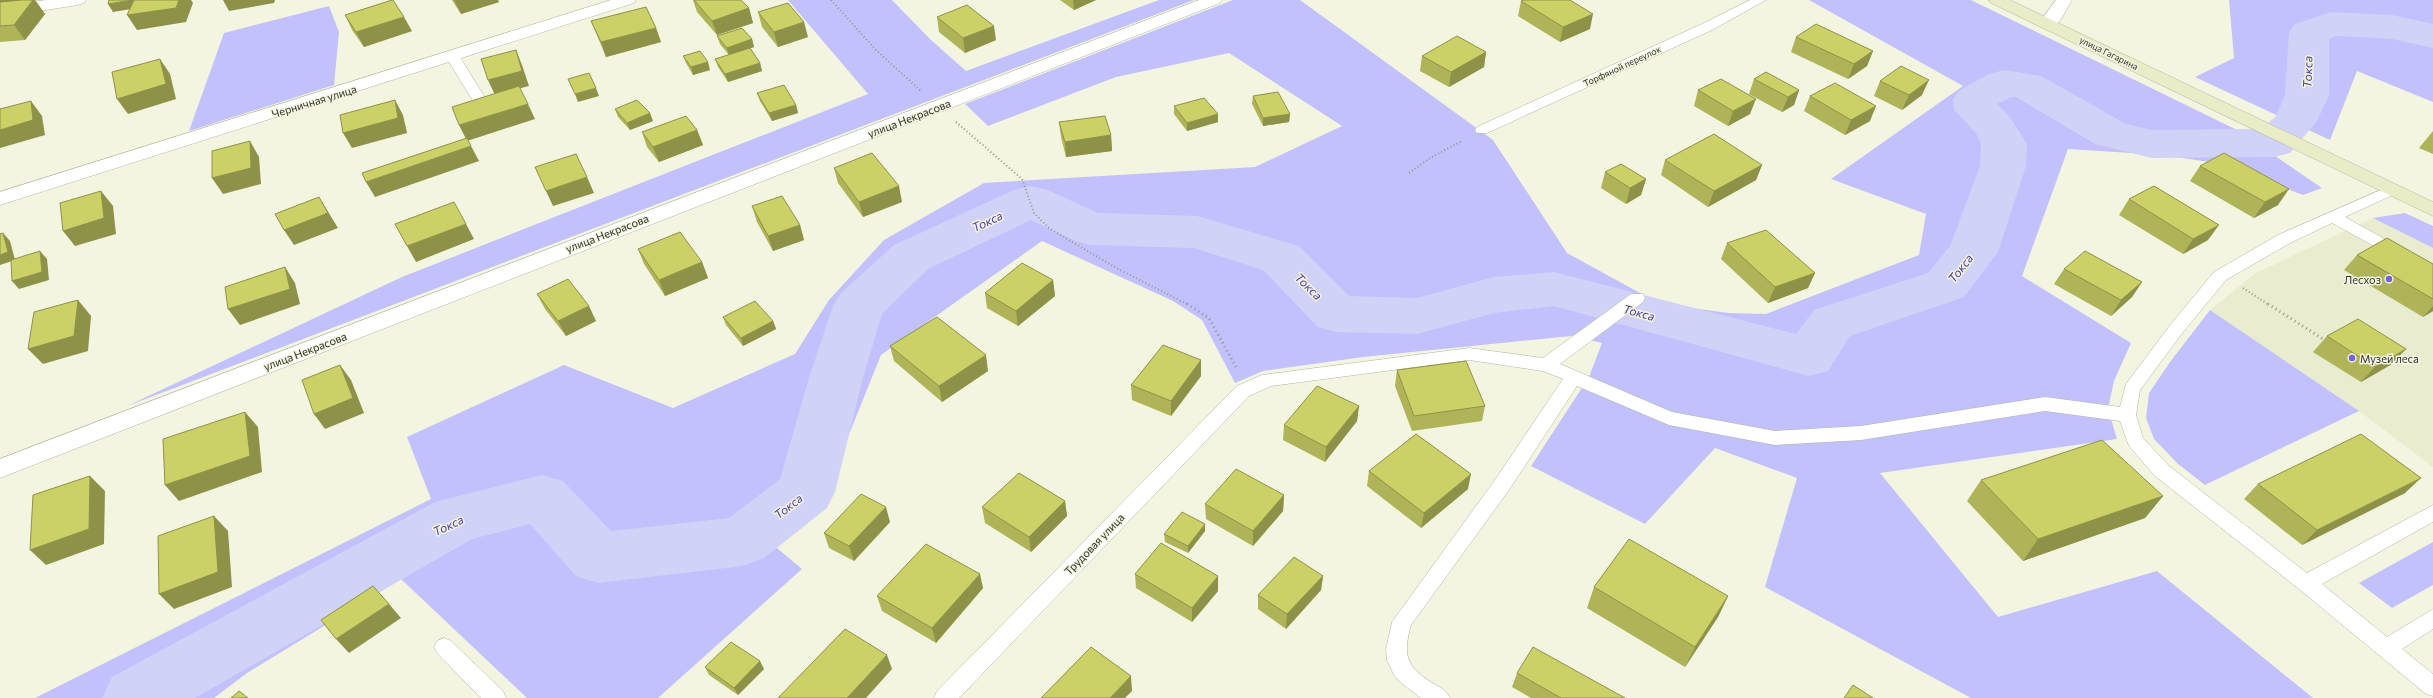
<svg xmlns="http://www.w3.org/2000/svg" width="2433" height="698" font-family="Commissioner,sans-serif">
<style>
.built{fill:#e9eccf}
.green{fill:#c2c1fd}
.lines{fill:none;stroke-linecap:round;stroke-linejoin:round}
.river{fill:#d1d2f7;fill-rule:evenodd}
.service-casing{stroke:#b3b5a2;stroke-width:1}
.minor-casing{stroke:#b3b5a2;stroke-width:1}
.secondary-casing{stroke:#b3b5a2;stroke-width:1}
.path-far1{stroke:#959688;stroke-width:2;stroke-dasharray:1 2.5;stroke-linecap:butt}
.path{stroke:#959688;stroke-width:3;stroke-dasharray:1 3.5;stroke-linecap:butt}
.service{fill:#fff;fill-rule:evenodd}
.minor{fill:#fff;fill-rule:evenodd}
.secondary{fill:#eaecc7;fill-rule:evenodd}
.wall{fill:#afb459}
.shaded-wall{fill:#8e9248}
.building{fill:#cbd167;stroke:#8e9248}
.poi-dot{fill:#7263dd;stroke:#f3f5e0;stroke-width:1.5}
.labels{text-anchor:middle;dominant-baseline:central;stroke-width:3;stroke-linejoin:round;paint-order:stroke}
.far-street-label{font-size:9px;fill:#303129;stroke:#f3f5e0}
.street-label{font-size:11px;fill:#303129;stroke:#f3f5e0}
.poi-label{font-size:11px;fill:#303129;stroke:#f3f5e0;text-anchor:end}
.water-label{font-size:12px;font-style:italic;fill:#4b3aa1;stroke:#f3f5e0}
</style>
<rect width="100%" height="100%" fill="#f3f5e0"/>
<!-- built -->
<path class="built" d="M2373,218L2433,248V467L2359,411L2210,310L2256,273Z"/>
<!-- green -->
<g class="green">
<path d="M788,0H892L931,40L966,71L1159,0H1194L127,406L402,277L868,94Z"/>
<path d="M1233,0H1300L1493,140L1567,253L1660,304L1729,313L1766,314L1919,255L1926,214L1831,179L1963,86L1809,0H1971L2237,130L2322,188L2303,195L2222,164L2163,155L2068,149L2022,276L2131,343L2114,381L2108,409L2117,439L1880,473L1998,617L2157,571L2313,698H1971L1765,587L1797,478L1715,448L1645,524L1531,466L1589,377L1602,343L1571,336L1363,357L1263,371L1235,383L1202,320L1173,301L1042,241L881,355L827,489L771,543L802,569L658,698H527L401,579L247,673L214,698H35L431,499L407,437L564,365L673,408L795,354L829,300L884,240L984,183L1255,167L1342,126L1229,53L1116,77L988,126L965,104Z"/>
<path d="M2229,0H2433V102L2357,71L2330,140L2195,77L2234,58Z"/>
<path d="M329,6L339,32L334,85L189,131L224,33Z"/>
<path d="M2405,213L2433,226V248L2373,218Z"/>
<path d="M2210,310L2359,411L2205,485L2178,464L2154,439L2146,418L2149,393L2170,362Z"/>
<path d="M2433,542V585L2392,608L2359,583Z"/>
</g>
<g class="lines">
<!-- river -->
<path class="river" d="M2331,12L2392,15L2433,24V48L2392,39L2336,36L2329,39V95L2317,121L2290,153L2274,157L2152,158L2095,144L2016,97H2011L1997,104L2010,117L2027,144L2026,166L1998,252L1964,297L1850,336L1828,371L1809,376L1554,306L1494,313L1417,334L1336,332L1318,327L1263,270L1194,248L1090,245L1073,240L1031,220L928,269L882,314L862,381L835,492L827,508L764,558L743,566L598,583L576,576L530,524L472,539L195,698H102L112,677L435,502L542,475L563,481L611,531L729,518L780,479L808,381L833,306L841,293L894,245L1014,190L1031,186L1048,190L1098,213L1197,216L1299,246L1349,296L1417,298L1494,277L1554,272L1796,334L1814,310L1928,273L1950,246L1980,166L1981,144L1976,133L1954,110L1953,99L1960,90L1989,74L2004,70L2041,76L2126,124L2152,130L2262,129L2276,116L2285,95L2289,33L2295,24Z"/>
<!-- service casing -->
<g class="service-casing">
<g id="service">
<path d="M1750,0H1766L1712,30L1487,133H1477L1475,130L1477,127L1702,24Z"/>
<path d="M453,53L460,57L487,101L485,104H475L473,101L446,57Z"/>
<path d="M2392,185L2400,190L2397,193L2345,217L2433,266V278L2332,223L2290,243L2226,280L2183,332L2140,390L2136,415L2143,438L2169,466L2307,573L2433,505V522L2322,584L2387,637L2433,609V629L2402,649L2433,674V696L2426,694L2299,589L2155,476L2129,446L2120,421L2045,411L1861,440L1775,445L1669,425L1577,386L1509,490L1411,625C1402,657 1407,667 1434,684C1441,688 1446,690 1450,698H1421L1400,682L1394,675L1387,660L1386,649L1392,622L1495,480L1563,379L1543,371L1469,360L1271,386L1249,396L959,698H934L937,691L1237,386L1262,375L1469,348L1543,358L1631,294H1643L1645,298L1643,302L1560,364L1672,412L1775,431L1861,426L2045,397L2120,407L2126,384L2171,324L2214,272L2278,235Z"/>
<path d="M444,638L451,641L503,691L506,698H481L437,653L434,647L437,641Z"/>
</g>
</g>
<!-- minor casing -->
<g class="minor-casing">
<g id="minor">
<path d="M46,0H86L84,3L78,5L13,15L7,14L5,10L7,6Z"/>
<path d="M611,0H636L634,3L0,205V192Z"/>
<path d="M1199,0H1222L1220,3L0,478V459Z"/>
<path d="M2056,0H2072L2060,21L2053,27H2041L2039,23Z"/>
</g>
</g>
<!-- secondary casing -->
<g class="secondary-casing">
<path id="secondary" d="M1989,0H2010L2433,202V216L1991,3Z"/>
</g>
<!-- path-far1 -->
<g class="path-far1">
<path d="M831,0L876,50L921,91"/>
<path d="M956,122L1022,179L1034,213L1049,228L1116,268L1189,305"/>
<path d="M1409,173L1430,158L1462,141"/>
<path d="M2243,288L2269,305"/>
</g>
<!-- path -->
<g class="path">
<path d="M1187,304L1209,318L1237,369"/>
<path d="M2268,304L2323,339"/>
</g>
<!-- service -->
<use href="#service" class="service"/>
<!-- minor -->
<use href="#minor" class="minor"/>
<!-- secondary -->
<use href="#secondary" class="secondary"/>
</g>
<!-- wall -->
<g class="wall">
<path d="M0,0H35L45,14L25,40L0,42Z"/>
<path d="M452,0H498L499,2L461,14Z"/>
<path d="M693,0H741L749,8L753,23L717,35L697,12Z"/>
<path d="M1060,0H1096L1074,10Z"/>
<path d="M1521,1L1590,29L1560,42L1518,16Z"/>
<path d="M758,12L808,37L778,47L762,27Z"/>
<path d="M345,15L412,31L364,47L352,30Z"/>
<path d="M937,17L996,40L965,53L939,32Z"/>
<path d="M591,21L656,28L661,42L606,57Z"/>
<path d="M717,36L752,39L754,47L750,48L760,63L762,71L728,82L718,67L715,59L729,55L720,44Z"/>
<path d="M1796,37L1873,51L1867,66L1848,79L1791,52Z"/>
<path d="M1486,52L1484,67L1449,87L1420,71L1422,56Z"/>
<path d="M683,56L710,70L693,75L686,63Z"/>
<path d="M1754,79L1799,90L1794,105L1782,112L1749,94Z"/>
<path d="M1880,81L1922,95L1902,110L1874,96Z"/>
<path d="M1698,90L1750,114L1728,126L1694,106Z"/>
<path d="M757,93L796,105L798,113L772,121L760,101Z"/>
<path d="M1253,96L1290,114L1289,122L1263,126L1252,104Z"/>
<path d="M1810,96L1870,121L1845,135L1804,111Z"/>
<path d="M1174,106L1218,122L1187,131L1174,114Z"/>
<path d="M615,109L653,121L630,130L618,117Z"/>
<path d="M1059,122L1111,135L1112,151L1066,157L1061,137Z"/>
<path d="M697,130L703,145L659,162L647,147L642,132Z"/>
<path d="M2433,131V154L2419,148Z"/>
<path d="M1665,160L1762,165L1756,180L1708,207L1661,175Z"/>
<path d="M2200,166L2278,205L2254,218L2190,181Z"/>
<path d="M834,168L902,202L863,217L838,183Z"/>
<path d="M1605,172L1646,179L1641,195L1626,204L1601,188Z"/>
<path d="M2129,199L2208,240L2183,254L2119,215Z"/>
<path d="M752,206L800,225L804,240L773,251L757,222Z"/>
<path d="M1727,243L1815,273L1808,288L1768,303L1721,259Z"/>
<path d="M638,249L702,262L708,278L665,296L644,264Z"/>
<path d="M2357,255L2433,264V311L2423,317L2344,270Z"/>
<path d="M2064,269L2142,282L2132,297L2111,316L2054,284Z"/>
<path d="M1053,280L1055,296L1018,326L987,308L985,293Z"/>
<path d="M537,294L596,321L566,336L545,309Z"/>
<path d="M723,317L773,321L776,329L743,346L726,325Z"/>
<path d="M2327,336L2392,364L2361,382L2313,352Z"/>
<path d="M890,346L988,371L942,402L894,361Z"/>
<path d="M1201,360V376L1171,416L1132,400L1131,385Z"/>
<path d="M1397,370L1485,406L1482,421L1412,431L1395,386Z"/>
<path d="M1359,406L1357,421L1325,462L1283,440L1284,425Z"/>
<path d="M1369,471L1468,489L1421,528L1367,486Z"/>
<path d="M1981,480L2163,496L2145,518L2023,561L1967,501Z"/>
<path d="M2258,484L2405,493L2302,545L2244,499Z"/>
<path d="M1284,495L1283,511L1253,546L1206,519L1205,504Z"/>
<path d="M1065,501L1067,516L1031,552L985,523L982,507Z"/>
<path d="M890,522L854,561L829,548L824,533Z"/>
<path d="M1205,531L1188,553L1165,542L1164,534Z"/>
<path d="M1135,574L1218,591L1192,622L1136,588Z"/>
<path d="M1323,576L1321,590L1286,629L1258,609V595Z"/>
<path d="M1594,587L1728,596L1718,617L1685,667L1587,608Z"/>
<path d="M983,588L936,643L882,611L877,596Z"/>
<path d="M705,667L764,669L738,695L709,675Z"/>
<path d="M1517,673L1625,698H1531L1512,687Z"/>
</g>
<!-- shaded-wall -->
<g class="shaded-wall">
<path d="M0,0H20L0,5Z"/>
<path d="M33,0H35L45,14L25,40L14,25Z"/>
<path d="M132,0H151L149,6L113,12L108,4Z"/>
<path d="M179,0H191L193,3L186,22L137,30L127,15Z"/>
<path d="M223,0H275L274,3L229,11Z"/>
<path d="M454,0H498L499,2L461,14Z"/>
<path d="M1073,0H1096L1074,10Z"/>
<path d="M749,8L753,23L717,35L712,21Z"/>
<path d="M1593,14L1590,29L1560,42L1563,27Z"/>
<path d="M404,17L412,31L364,47L356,32Z"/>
<path d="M804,22L808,37L778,47L774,32Z"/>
<path d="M994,26L996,40L965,53L963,38Z"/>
<path d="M656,28L661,42L606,57L601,42Z"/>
<path d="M752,39L754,47L729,56L727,48Z"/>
<path d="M516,50L522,65L529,86L495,95L488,80Z"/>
<path d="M1873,51L1867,66L1848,79L1854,64Z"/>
<path d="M1486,52L1484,67L1449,87L1451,72Z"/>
<path d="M160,59L170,74L176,99L128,114L117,99Z"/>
<path d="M708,62L710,70L693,75L691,67Z"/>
<path d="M760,63L762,71L728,82L725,74Z"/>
<path d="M1929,80L1922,95L1902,110L1909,95Z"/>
<path d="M596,88L599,96L578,102L575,94Z"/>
<path d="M1799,90L1794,105L1782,112L1788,97Z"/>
<path d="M1756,99L1750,114L1728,126L1733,111Z"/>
<path d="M395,100L403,115L407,133L352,148L343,133Z"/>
<path d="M31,101L42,116L45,135L0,148V130Z"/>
<path d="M528,104L535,119L467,141L459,125Z"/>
<path d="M796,105L798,113L772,121L769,113Z"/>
<path d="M1876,106L1870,121L1845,135L1851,120Z"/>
<path d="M650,113L653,121L630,130L627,123Z"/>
<path d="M1218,114V122L1187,131V123Z"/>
<path d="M1290,114L1289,122L1263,126V118Z"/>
<path d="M697,130L703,145L659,162L653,147Z"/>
<path d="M1111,135L1112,151L1066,157L1065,142Z"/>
<path d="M250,141L259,157L261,184L223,194L212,178Z"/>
<path d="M471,146L479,161L375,197L366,182Z"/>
<path d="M1762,165L1756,180L1708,207L1714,191Z"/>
<path d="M587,177L594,193L553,206L546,191Z"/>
<path d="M1646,179L1641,195L1626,204L1630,188Z"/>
<path d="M899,186L902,202L863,217L859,202Z"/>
<path d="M2289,189L2278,205L2254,218L2265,202Z"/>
<path d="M101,191L113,206L116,234L75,246L63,231Z"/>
<path d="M319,197L338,228L294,245L284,230Z"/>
<path d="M466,224L474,239L416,262L407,246Z"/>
<path d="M800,225L804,240L773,251L768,236Z"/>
<path d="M2219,225L2208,240L2183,254L2193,239Z"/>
<path d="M3,233L10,241L15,260L0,265V255Z"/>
<path d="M40,251L47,259L49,280L19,289L12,281Z"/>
<path d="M702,262L708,278L665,296L659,280Z"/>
<path d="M285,267L295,283L300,304L240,325L228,309Z"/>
<path d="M1815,273L1808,288L1768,303L1775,287Z"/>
<path d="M1053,280L1055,296L1018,326L1016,311Z"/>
<path d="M2142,282L2132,297L2111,316L2121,300Z"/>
<path d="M78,300L91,316L88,351L43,364L28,349Z"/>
<path d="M589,306L596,321L566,336L558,321Z"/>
<path d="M2433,306V311L2423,317Z"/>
<path d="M773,321L776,329L743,346L741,338Z"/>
<path d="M2406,349L2392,364L2361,382L2375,367Z"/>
<path d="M986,355L988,371L942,402L939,386Z"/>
<path d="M1201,360V376L1171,416V401Z"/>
<path d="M340,365L351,380L364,413L325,429L314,414Z"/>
<path d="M1359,406L1357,421L1325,462L1326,447Z"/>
<path d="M245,412L258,427L262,472L179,501L165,485Z"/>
<path d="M1471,474L1468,489L1421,528L1424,513Z"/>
<path d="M90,476L105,491L104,544L46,565L30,550Z"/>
<path d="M2421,478L2405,493L2302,545L2317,530Z"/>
<path d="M1284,495L1283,511L1253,546V531Z"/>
<path d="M2163,496L2145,518L2023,561L2038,539Z"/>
<path d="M1065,501L1067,516L1031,552L1029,537Z"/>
<path d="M886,507L890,522L854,561L849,546Z"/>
<path d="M214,516L228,531L232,587L174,609L159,594Z"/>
<path d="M1205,524V531L1188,553V546Z"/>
<path d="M980,574L983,588L936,643L932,628Z"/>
<path d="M1218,576V591L1192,622V608Z"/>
<path d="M1323,576L1321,590L1286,629L1287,614Z"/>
<path d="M1728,596L1718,617L1685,667L1695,647Z"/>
<path d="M389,604L401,618L349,653L336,639Z"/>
<path d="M887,655L892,669L866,698H847Z"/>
<path d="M760,661L764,669L738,695L734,688Z"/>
<path d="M1131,676L1132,691L1125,698H1110Z"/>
</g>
<!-- building -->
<g class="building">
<path d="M22,0H33L14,25L0,26V2Z"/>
<path d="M109,0H132L108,4Z"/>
<path d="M134,0H179L176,8L127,15Z"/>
<path d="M392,0H393L404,17L356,32L345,15Z"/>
<path d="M694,0H741L749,8L712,21Z"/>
<path d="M1524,0H1570L1593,14L1563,27L1521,1Z"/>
<path d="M788,3L804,22L774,32L758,12Z"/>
<path d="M967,5L994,26L963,38L937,17Z"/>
<path d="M646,7L656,28L601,42L591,21Z"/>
<path d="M1816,24L1873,51L1854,64L1796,37Z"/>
<path d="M742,28L752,39L727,48L717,36Z"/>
<path d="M1457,36L1486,52L1451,72L1422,56Z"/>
<path d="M750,48L760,63L725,74L715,59Z"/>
<path d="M516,50L522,71L488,80L481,59Z"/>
<path d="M700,51L708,62L691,67L683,56Z"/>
<path d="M160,59L166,84L117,99L112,72Z"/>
<path d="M1901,66L1929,80L1909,95L1880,81Z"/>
<path d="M1766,72L1799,90L1788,97L1754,79Z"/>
<path d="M589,73L596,88L575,94L568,79Z"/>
<path d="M1721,79L1756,99L1733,111L1698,90Z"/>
<path d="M1835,83L1876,106L1851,120L1810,96Z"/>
<path d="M784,85L796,105L769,113L757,93Z"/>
<path d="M519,86L528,104L459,125L452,107Z"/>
<path d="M1278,92L1290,114L1263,118L1253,96Z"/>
<path d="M1204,98L1218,114L1187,123L1174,106Z"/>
<path d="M395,100L398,118L343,133L340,115Z"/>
<path d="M637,100L650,113L627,123L615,109Z"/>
<path d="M31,101L33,120L0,130V109Z"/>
<path d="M686,116L697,130L653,147L642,132Z"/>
<path d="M1105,116L1111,135L1065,142L1059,122Z"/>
<path d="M1714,134L1762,165L1714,191L1665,160Z"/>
<path d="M467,138L471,146L366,182L362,173Z"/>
<path d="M250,141L251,168L212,178V151Z"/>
<path d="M872,153L899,186L859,202L834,168Z"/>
<path d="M2224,153L2289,189L2265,202L2200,166Z"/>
<path d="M576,154L587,177L546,191L535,167Z"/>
<path d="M1621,164L1646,179L1630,188L1605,172Z"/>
<path d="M2154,186L2219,225L2193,239L2129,199Z"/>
<path d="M101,191L104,218L63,231L60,203Z"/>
<path d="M782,196L800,225L768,236L752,206Z"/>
<path d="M319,197L328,213L284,230L275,214Z"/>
<path d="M454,202L466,224L407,246L395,224Z"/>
<path d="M1766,230L1815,273L1775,287L1727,243Z"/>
<path d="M680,232L702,262L659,280L638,249Z"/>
<path d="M3,233L8,252L0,255V234Z"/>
<path d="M2387,238L2433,264V299L2357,255Z"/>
<path d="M40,251L42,272L12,281L11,260Z"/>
<path d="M2085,251L2142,282L2121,300L2064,269Z"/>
<path d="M1022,263L1053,280L1016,311L985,293Z"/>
<path d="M285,267L290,289L228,309L225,287Z"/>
<path d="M568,279L589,306L558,321L537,294Z"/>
<path d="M78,300L74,336L28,349L34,312Z"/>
<path d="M755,301L773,321L741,338L723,317Z"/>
<path d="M937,317L986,355L939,386L890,346Z"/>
<path d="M2358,319L2406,349L2375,367L2327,336Z"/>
<path d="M1163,345L1201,360L1171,401L1131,385Z"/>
<path d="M1466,361L1485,406L1414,416L1397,370Z"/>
<path d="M340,365L353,398L314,414L302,380Z"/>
<path d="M1317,386L1359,406L1326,447L1284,425Z"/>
<path d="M245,412L250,456L165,485L163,439Z"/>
<path d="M1416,434L1471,474L1424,513L1369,471Z"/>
<path d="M2361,434L2421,478L2317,530L2258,484Z"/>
<path d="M2102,440L2163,496L2038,539L1981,480Z"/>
<path d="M1236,469L1284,495L1253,531L1205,504Z"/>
<path d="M1019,473L1065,501L1029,537L982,507Z"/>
<path d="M90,476L89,529L30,550L33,495Z"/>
<path d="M861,494L886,507L849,546L824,533Z"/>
<path d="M1182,512L1205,524L1188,546L1164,534Z"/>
<path d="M214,516L218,572L159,594L158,536Z"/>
<path d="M1629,539L1728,596L1695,647L1594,587Z"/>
<path d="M1161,543L1218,576L1192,608L1135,574Z"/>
<path d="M926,544L980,574L932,628L877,596Z"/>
<path d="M1294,557L1323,576L1287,614L1258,595Z"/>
<path d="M373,586L389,604L336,639L321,620Z"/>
<path d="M845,629L887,655L847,698H778Z"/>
<path d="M731,642L760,661L734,688L705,667Z"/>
<path d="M1091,647L1131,676L1110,698H1041Z"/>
<path d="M1533,647L1625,698H1561L1517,673Z"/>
<path d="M1853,685L1873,698H1844Z"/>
<path d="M239,691L248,698H231Z"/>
</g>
<!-- markers -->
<g class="poi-dot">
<circle cx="2389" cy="279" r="4"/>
<circle cx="2352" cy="358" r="4"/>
</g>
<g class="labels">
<!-- far-street labels -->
<g class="far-street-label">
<text transform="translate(2109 53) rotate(26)">улица Гагарина</text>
<text transform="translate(1622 66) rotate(-25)">Торфяной переулок</text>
</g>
<!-- street labels -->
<g class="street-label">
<text transform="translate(314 101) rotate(-17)">Черничная улица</text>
<text transform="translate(909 118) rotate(-21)">улица Некрасова</text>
<text transform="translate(607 233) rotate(-21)">улица Некрасова</text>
<text transform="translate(305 351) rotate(-21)">улица Некрасова</text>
<text transform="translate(1094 544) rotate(-46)">Трудовая улица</text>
</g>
<!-- poi labels -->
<g class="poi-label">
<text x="2381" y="279">Лесхоз</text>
<text x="2360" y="358" text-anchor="start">Музей леса</text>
</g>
<!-- water labels -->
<g class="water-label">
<text transform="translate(2307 72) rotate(-88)">Токса</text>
<text transform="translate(987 221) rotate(-25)">Токса</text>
<text transform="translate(1960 268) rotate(-52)">Токса</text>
<text transform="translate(1309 286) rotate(45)">Токса</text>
<text transform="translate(1639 312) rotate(15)">Токса</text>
<text transform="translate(788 506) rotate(-38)">Токса</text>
<text transform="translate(448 525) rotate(-25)">Токса</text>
</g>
</g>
</svg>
